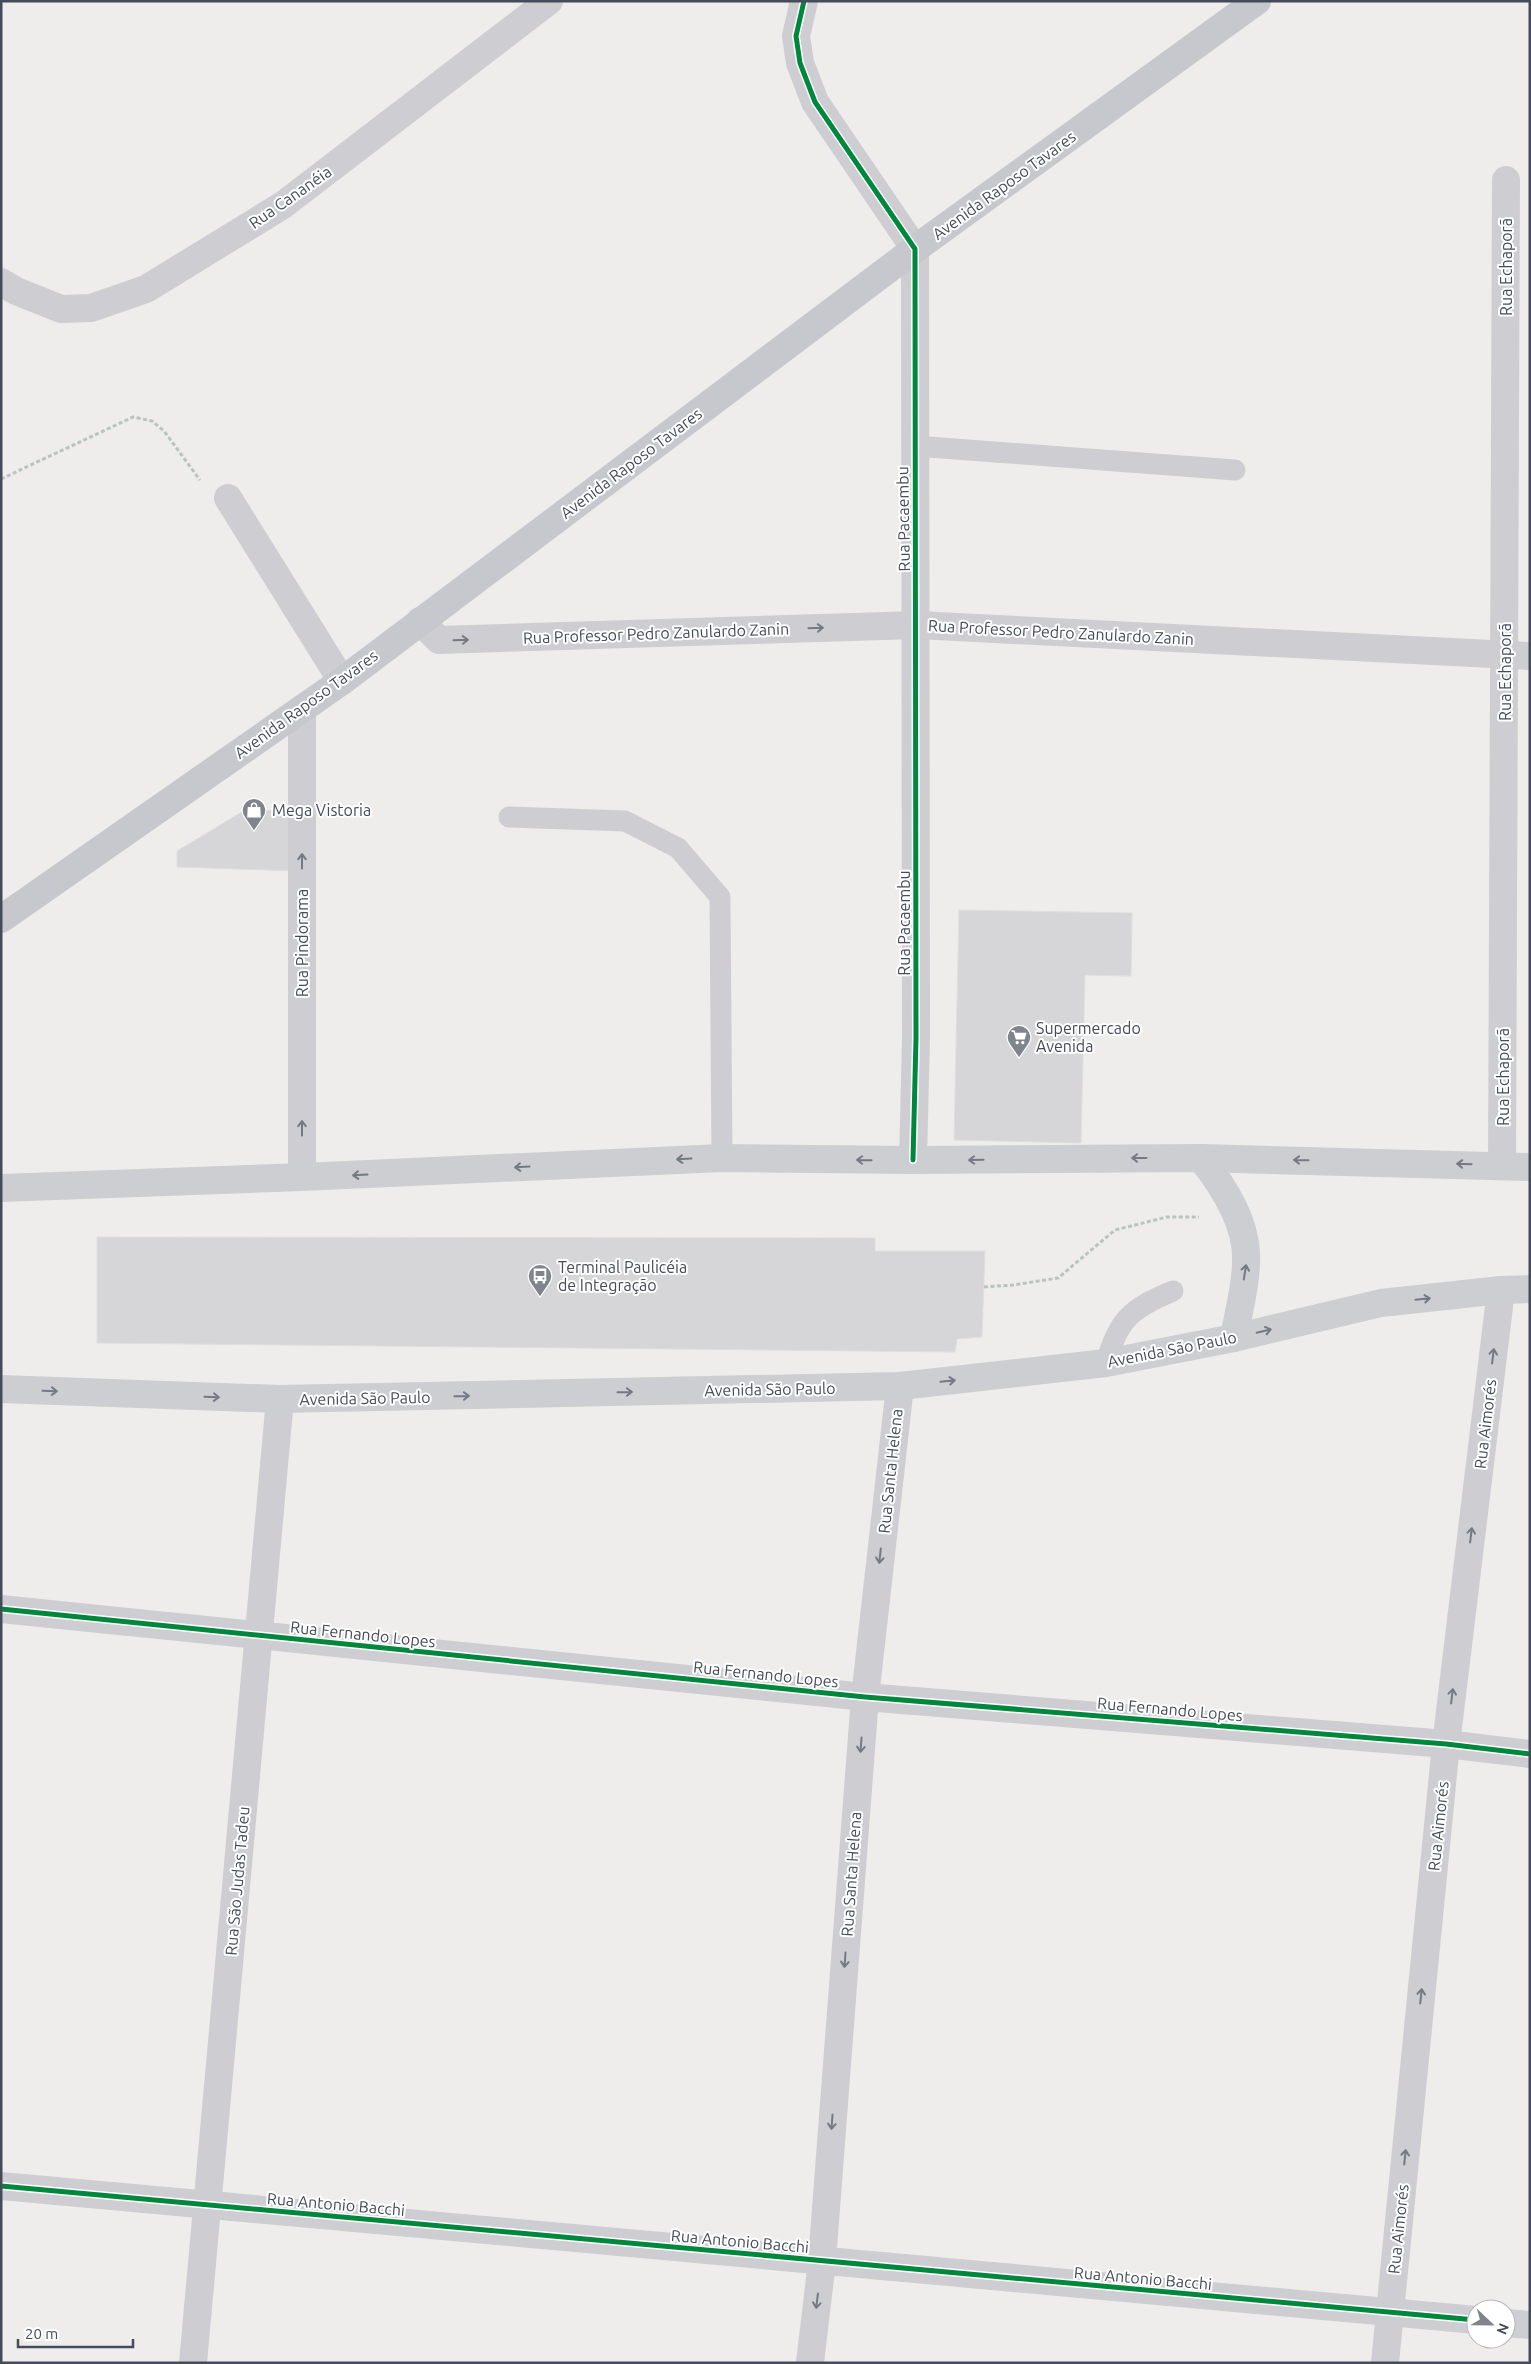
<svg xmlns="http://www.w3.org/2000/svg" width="1531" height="2364" font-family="Ubuntu,sans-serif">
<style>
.building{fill:#d6d6d8;stroke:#dfdedf}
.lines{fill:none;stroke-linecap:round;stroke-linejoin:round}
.path{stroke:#b8c3c2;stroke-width:3;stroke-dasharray:4 2.5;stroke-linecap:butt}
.service{stroke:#ceced2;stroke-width:21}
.minor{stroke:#ceced2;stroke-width:28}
.secondary{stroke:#ccced2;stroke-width:28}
.primary{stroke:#c7c8cd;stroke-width:28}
.cycleway-casing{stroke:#fff;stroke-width:8}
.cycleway{stroke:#00873e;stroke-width:5}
.oneway{stroke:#757983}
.oneway2{stroke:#747983}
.labels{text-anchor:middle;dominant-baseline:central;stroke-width:4;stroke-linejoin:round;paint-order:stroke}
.street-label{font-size:16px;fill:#454b58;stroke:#fff}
.poi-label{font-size:16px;fill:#454b58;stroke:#fff;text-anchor:start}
</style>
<rect width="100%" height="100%" fill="#eeedec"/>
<!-- building -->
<g class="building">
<path d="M245,810L298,811L296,871L177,867V851Z"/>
<path d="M959,910L1132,913L1131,976L1085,975L1081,1143L954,1140Z"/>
<path d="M97,1237L875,1238V1251H985L982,1337L957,1339L955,1352L97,1343Z"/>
</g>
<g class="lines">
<!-- path -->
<g class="path">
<path d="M1,479L133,417L152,421L164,431L200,480"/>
<path d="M984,1287L1013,1285L1058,1278L1115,1230L1167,1217H1199"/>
</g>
<!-- service -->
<g class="service">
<path d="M915,446L1235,470"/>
<path d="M509,817L625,821L678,848L720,897L722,1158"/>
<path d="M1106,1363C1118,1319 1132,1308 1173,1291"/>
</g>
<!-- minor -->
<g class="minor">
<path d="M804,1L796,36L800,63L815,102L915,249L916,1038L913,1160"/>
<path d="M1,282L16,291L61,309L91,308L146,289L283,205L549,1"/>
<path d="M228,498L342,681"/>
<path d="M420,621L439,640L917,625L1530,656"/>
<path d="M302,709V1177"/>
<path d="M1502,1165L1506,180"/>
<path d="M1,1609L865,1697L1446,1744L1530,1754"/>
<path d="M1,2186L1476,2320"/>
<path d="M1506,2323L1530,2325"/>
<path d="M193,2363L280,1399"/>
<path d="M810,2363L822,2261L865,1697L900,1386"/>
<path d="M1385,2363L1446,1744L1501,1290"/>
</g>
<!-- secondary -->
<g class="secondary">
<path d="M1201,1158C1224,1187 1248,1224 1246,1262C1246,1287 1238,1313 1234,1338"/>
<path d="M1,1188L302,1177L722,1158L913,1160L1201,1158L1530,1167"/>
<path d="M1,1389L280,1399L900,1386L1106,1363L1234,1338L1381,1303L1501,1290L1530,1289"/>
</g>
<!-- primary -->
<path class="primary" d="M1,919L342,681L915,249L1257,1"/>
<!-- cycleway casing -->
<g class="cycleway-casing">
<g id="cycleway">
<path d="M804,1L796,36L800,63L815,102L915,249L916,1038L913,1160"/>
<path d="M1,1609L865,1697L1446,1744L1530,1754"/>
<path d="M1,2186L1476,2320"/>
</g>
</g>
<!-- cycleway -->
<use href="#cycleway" class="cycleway"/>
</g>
<!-- one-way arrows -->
<defs><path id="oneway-shaft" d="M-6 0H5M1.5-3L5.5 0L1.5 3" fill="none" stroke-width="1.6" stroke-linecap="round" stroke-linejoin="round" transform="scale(1.25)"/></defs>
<g class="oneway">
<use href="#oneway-shaft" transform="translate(816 628) rotate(-2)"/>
<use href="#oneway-shaft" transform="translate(461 640) rotate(-2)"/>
<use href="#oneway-shaft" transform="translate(302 861) rotate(-90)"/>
<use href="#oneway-shaft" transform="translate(302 1128) rotate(-90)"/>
<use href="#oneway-shaft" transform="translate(1493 1356) rotate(-83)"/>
<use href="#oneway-shaft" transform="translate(1471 1535) rotate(-83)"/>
<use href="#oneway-shaft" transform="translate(880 1556) rotate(96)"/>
<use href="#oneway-shaft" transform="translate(1452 1696) rotate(-83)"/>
<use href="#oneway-shaft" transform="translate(861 1745) rotate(94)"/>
<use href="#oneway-shaft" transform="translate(845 1960) rotate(94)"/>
<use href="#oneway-shaft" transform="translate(1421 1996) rotate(-84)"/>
<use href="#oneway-shaft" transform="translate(832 2122) rotate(94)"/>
<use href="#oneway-shaft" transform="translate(1405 2157) rotate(-84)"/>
<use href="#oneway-shaft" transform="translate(817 2301) rotate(97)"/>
</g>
<g class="oneway2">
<use href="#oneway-shaft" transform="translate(1139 1158) rotate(180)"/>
<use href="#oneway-shaft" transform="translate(684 1159) rotate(177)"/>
<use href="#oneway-shaft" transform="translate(864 1160) rotate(-179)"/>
<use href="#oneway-shaft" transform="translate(976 1160) rotate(179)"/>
<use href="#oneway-shaft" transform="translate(1301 1160) rotate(-179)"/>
<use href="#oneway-shaft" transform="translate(1464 1164) rotate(-178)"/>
<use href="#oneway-shaft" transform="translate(522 1167) rotate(177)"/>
<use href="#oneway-shaft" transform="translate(360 1175) rotate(177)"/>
<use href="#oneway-shaft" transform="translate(1245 1272) rotate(-81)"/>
<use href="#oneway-shaft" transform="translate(1423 1299) rotate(-6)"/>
<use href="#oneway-shaft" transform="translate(1264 1331) rotate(-13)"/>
<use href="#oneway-shaft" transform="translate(948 1381) rotate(-6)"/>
<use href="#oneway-shaft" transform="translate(50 1391) rotate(2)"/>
<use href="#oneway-shaft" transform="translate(625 1392) rotate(-1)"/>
<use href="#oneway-shaft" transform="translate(462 1396) rotate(-1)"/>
<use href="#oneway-shaft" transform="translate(212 1397) rotate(2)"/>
</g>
<!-- icons -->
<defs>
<g id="shop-pin" transform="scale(1.25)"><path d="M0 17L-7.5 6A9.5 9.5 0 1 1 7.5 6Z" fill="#80848c" stroke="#fff"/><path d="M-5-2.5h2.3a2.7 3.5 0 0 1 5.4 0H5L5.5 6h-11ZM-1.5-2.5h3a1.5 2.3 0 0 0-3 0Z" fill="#fff"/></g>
<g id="supermarket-pin" transform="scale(1.25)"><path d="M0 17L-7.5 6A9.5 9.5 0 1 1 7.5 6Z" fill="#80848c" stroke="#fff"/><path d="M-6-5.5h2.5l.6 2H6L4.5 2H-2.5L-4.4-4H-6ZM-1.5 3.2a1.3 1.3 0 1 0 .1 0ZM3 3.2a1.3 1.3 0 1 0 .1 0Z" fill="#fff"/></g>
<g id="bus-pin" transform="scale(1.25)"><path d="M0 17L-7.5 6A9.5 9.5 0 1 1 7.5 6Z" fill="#80848c" stroke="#fff"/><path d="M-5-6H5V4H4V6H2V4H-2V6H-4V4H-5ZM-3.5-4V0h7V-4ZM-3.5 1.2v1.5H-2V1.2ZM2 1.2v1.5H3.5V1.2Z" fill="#fff"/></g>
</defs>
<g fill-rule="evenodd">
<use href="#shop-pin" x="254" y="810"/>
<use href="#supermarket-pin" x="1019" y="1037"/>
<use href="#bus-pin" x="540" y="1276"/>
</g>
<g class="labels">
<!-- street labels -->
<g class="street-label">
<text transform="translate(1004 185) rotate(-36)">Avenida Raposo Tavares</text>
<text transform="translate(290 197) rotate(-35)">Rua Cananéia</text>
<text transform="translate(1506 267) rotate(-90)">Rua Echaporã</text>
<text transform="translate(631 463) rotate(-37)">Avenida Raposo Tavares</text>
<text transform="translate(903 519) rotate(-91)">Rua Pacaembu</text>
<text transform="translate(1061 632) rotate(3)">Rua Professor Pedro Zanulardo Zanin</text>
<text transform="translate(656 633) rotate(-2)">Rua Professor Pedro Zanulardo Zanin</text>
<text transform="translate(1505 672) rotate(-90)">Rua Echaporã</text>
<text transform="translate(306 704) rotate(-36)">Avenida Raposo Tavares</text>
<text transform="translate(904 923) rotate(-90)">Rua Pacaembu</text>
<text transform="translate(302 943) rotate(-90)">Rua Pindorama</text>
<text transform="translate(1503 1077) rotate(-90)">Rua Echaporã</text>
<text transform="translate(1172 1349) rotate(-11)">Avenida São Paulo</text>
<text transform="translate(770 1389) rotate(-1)">Avenida São Paulo</text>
<text transform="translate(365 1398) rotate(-1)">Avenida São Paulo</text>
<text transform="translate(1485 1424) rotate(-83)">Rua Aimorés</text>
<text transform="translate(890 1471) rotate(-84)">Rua Santa Helena</text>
<text transform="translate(363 1634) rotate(6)">Rua Fernando Lopes</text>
<text transform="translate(766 1674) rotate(6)">Rua Fernando Lopes</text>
<text transform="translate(1170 1709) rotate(5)">Rua Fernando Lopes</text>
<text transform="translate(1438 1826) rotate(-84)">Rua Aimorés</text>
<text transform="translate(851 1874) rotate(-86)">Rua Santa Helena</text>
<text transform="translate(237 1881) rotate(-85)">Rua São Judas Tadeu</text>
<text transform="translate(336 2204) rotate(5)">Rua Antonio Bacchi</text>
<text transform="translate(1398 2229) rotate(-84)">Rua Aimorés</text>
<text transform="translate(740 2241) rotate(5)">Rua Antonio Bacchi</text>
<text transform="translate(1143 2278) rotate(5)">Rua Antonio Bacchi</text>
</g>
<!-- poi labels -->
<g class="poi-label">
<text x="272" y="810">Mega Vistoria</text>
<text x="1036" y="1028">Supermercado<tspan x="1036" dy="18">Avenida</tspan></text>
<text x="558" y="1267">Terminal Paulicéia<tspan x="558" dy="18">de Integração</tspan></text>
</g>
</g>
<!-- border -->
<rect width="1531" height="2364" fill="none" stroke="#454b58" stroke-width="5"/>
<!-- north arrow -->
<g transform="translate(1491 2324) rotate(112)"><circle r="24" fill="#ffffff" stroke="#b5b7bc"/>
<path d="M0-4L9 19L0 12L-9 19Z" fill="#80848c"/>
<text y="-8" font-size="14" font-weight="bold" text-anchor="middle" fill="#454b58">N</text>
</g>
<!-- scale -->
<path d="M18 2339v8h115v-8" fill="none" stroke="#454b58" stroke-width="2.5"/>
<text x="25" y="2339" font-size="15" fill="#454b58" stroke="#ffffff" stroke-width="4" paint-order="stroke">20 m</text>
</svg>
